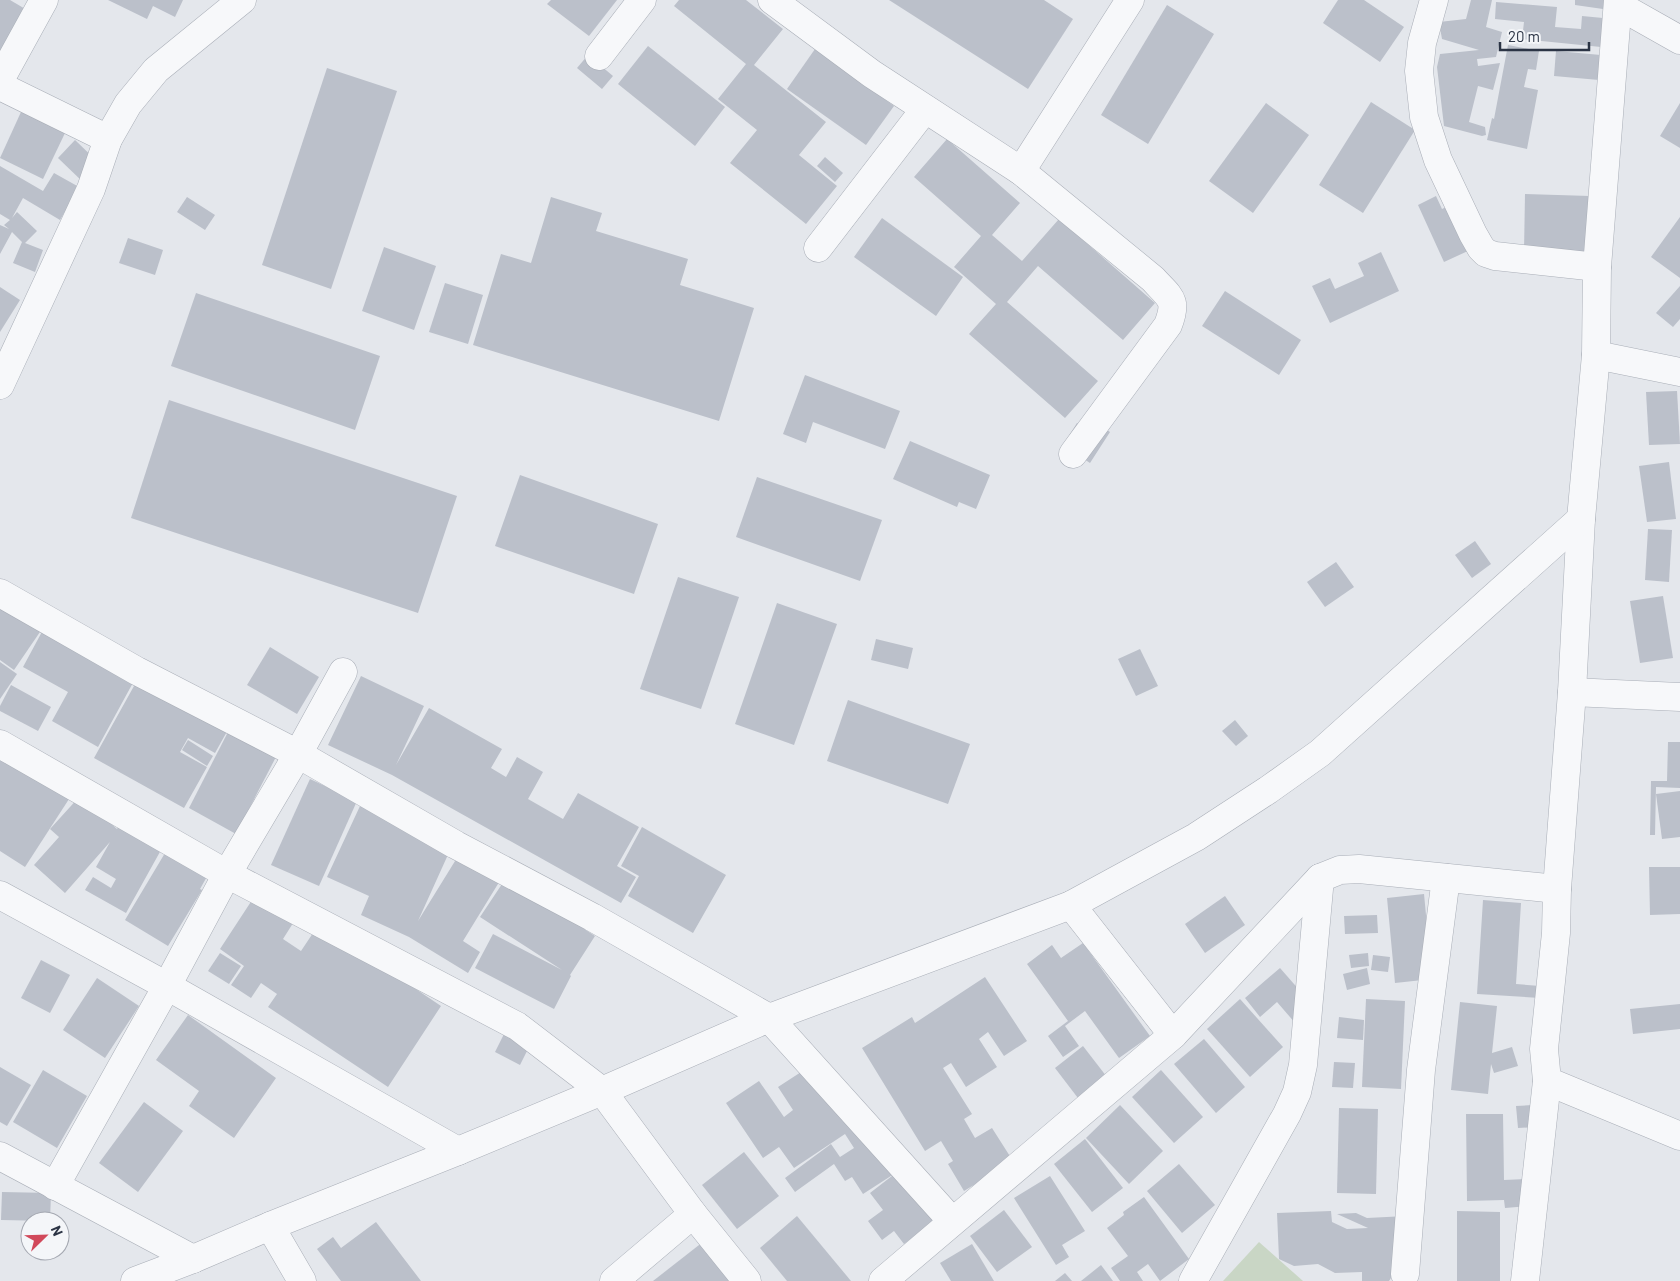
<svg xmlns="http://www.w3.org/2000/svg" width="1680" height="1281" font-family="Barlow,sans-serif">
<style>
.green{fill:#c9d6c5}
.building{fill:#bbc0ca}
.lines{fill:none;stroke-linecap:round;stroke-linejoin:round}
.minor-casing{stroke:#a9aeb7;stroke-width:29}
.minor{stroke:#f7f8fa;stroke-width:28}
</style>
<rect width="100%" height="100%" fill="#e4e7ec"/>
<!-- green -->
<path class="green" d="M1259,1242L1303,1281H1223Z"/>
<!-- building -->
<g class="building">
<path d="M0,0H10L27,10L0,53Z"/>
<path d="M108,0H183L175,17L153,6L147,19Z"/>
<path d="M551,0H617L589,36L547,4Z"/>
<path d="M679,0H746L783,29L754,65L826,122L799,155L837,186L806,224L730,163L757,130L718,99L746,64L674,6Z"/>
<path d="M889,0H1044L1073,19L1028,89Z"/>
<path d="M1338,0H1364L1404,27L1380,62L1323,23Z"/>
<path d="M1471,0H1492L1486,27L1502,32L1496,57L1477,59L1478,66L1500,63L1493,90L1478,86L1469,122L1485,127L1486,135L1482,136L1444,126L1437,67L1440,54L1479,50L1442,39L1439,22L1466,19Z"/>
<path d="M1575,0H1604L1603,9L1575,5Z"/>
<path d="M1496,2L1557,7L1555,27L1581,29L1582,16L1603,18L1601,47L1522,39L1524,22L1495,19Z"/>
<path d="M1167,5L1214,34L1148,144L1101,115Z"/>
<path d="M1508,45L1539,51L1536,70L1528,69L1524,87L1538,90L1527,149L1487,140L1492,118L1494,119Z"/>
<path d="M648,46L725,107L695,146L618,84Z"/>
<path d="M815,49L894,106L866,145L787,89Z"/>
<path d="M1556,51L1601,55L1599,80L1554,76Z"/>
<path d="M588,55L613,76L602,89L577,68Z"/>
<path d="M327,68L397,91L331,289L262,265Z"/>
<path d="M1371,102L1415,130L1363,213L1319,185Z"/>
<path d="M1266,103L1309,135L1253,213L1209,181Z"/>
<path d="M1680,103V148L1660,136Z"/>
<path d="M21,112L65,133L43,179L0,158Z"/>
<path d="M947,139L1020,203L992,235L1022,261L1059,219L1155,303L1123,340L1038,266L1007,302L1098,381L1065,418L969,334L996,304L954,267L981,236L914,177Z"/>
<path d="M75,140L101,165L84,183L58,158Z"/>
<path d="M825,157L843,173L835,182L817,166Z"/>
<path d="M0,166L43,191L54,173L79,187L60,220L23,198L12,218L17,212L37,231L25,243L43,250L35,272L13,263L22,242L12,232L0,254V225L9,229L4,225L10,220L0,214Z"/>
<path d="M1525,194L1590,196L1589,253L1524,252Z"/>
<path d="M1436,196L1442,209L1461,200L1481,245L1444,262L1418,205Z"/>
<path d="M187,197L215,215L205,230L177,212Z"/>
<path d="M551,197L602,213L596,231L688,259L680,285L754,308L719,421L473,345L501,254L531,263Z"/>
<path d="M1680,217V278L1651,257Z"/>
<path d="M882,218L963,277L936,316L854,257Z"/>
<path d="M128,238L163,250L155,275L119,263Z"/>
<path d="M384,247L436,266L414,330L362,311Z"/>
<path d="M1381,252L1399,291L1330,323L1312,286L1330,278L1335,289L1364,276L1358,263Z"/>
<path d="M445,283L483,295L468,344L429,332Z"/>
<path d="M1680,286V319L1673,327L1656,313Z"/>
<path d="M0,287L20,300L0,332Z"/>
<path d="M1225,291L1301,340L1279,375L1202,326Z"/>
<path d="M196,293L380,356L355,430L171,366Z"/>
<path d="M805,375L900,411L885,449L813,422L806,443L783,434Z"/>
<path d="M1677,391L1680,444L1649,445L1646,392Z"/>
<path d="M169,400L457,496L418,613L131,518Z"/>
<path d="M1077,423L1093,433L1098,424L1110,432L1090,463L1063,445Z"/>
<path d="M910,441L990,475L976,509L959,502L957,507L893,479Z"/>
<path d="M1669,462L1676,519L1647,522L1639,466Z"/>
<path d="M520,475L658,524L634,594L495,546Z"/>
<path d="M757,477L882,520L860,581L736,537Z"/>
<path d="M1648,529L1672,530L1669,582L1645,580Z"/>
<path d="M1475,541L1491,564L1472,578L1455,555Z"/>
<path d="M1336,562L1354,587L1325,607L1307,582Z"/>
<path d="M678,577L739,597L701,709L640,689Z"/>
<path d="M1663,596L1673,658L1640,663L1630,601Z"/>
<path d="M0,603L42,629L14,670L0,660Z"/>
<path d="M777,603L837,624L794,745L735,724Z"/>
<path d="M44,628L135,679L98,747L52,721L68,692L23,667Z"/>
<path d="M876,639L913,648L908,669L871,660Z"/>
<path d="M270,647L319,677L297,714L247,685Z"/>
<path d="M1140,649L1158,686L1136,696L1118,659Z"/>
<path d="M0,662L17,674L0,699Z"/>
<path d="M361,676L424,706L396,765L429,708L502,749L491,768L506,777L517,757L543,772L528,799L563,819L578,793L639,827L617,866L636,877L621,903L392,775L328,745Z"/>
<path d="M139,677L229,728L215,753L188,738L180,752L207,767L184,808L94,758Z"/>
<path d="M11,685L51,707L38,731L0,711V706Z"/>
<path d="M848,700L970,744L948,804L827,761Z"/>
<path d="M1235,720L1248,736L1236,746L1222,731Z"/>
<path d="M229,730L277,755L236,834L189,808Z"/>
<path d="M188,740L213,756L207,766L182,750Z"/>
<path d="M1668,742H1680V788L1656,787L1655,835H1650L1651,781H1667Z"/>
<path d="M0,754L69,799L25,867L0,851Z"/>
<path d="M310,779L357,801L319,886L271,865Z"/>
<path d="M1680,791V837L1662,839L1656,794Z"/>
<path d="M80,796L117,829L124,817L166,841L126,913L85,890L93,877L111,888L116,879L96,867L110,842L65,893L34,865L59,837L50,829Z"/>
<path d="M360,806L451,848L418,921L460,853L501,879L463,941L480,952L468,973L409,937L361,915L369,896L327,877Z"/>
<path d="M642,827L726,875L693,933L628,896L639,876L621,866Z"/>
<path d="M168,848L209,873L200,889L202,890L168,946L125,920Z"/>
<path d="M1649,867H1680V914L1650,915Z"/>
<path d="M506,878L595,936L570,975L571,976L554,1009L475,968L493,934L562,970L480,917Z"/>
<path d="M256,894L295,920L283,939L301,951L319,924L441,1006L388,1087L268,1007L277,994L261,983L251,998L231,985L244,966L220,949Z"/>
<path d="M1424,894L1432,979L1395,983L1387,898Z"/>
<path d="M1225,896L1245,925L1205,953L1185,924Z"/>
<path d="M1483,900L1521,903L1516,984L1540,986V998L1477,994Z"/>
<path d="M1377,915L1378,933L1345,934L1344,916Z"/>
<path d="M1083,943L1150,1036L1119,1058L1085,1011L1065,1026L1079,1046L1063,1057L1048,1036L1068,1021L1027,964L1052,945L1061,958Z"/>
<path d="M220,953L241,966L229,984L208,971Z"/>
<path d="M1368,953L1369,966L1351,968L1349,955Z"/>
<path d="M1373,955L1390,957L1388,972L1371,970Z"/>
<path d="M41,960L70,975L50,1013L21,998Z"/>
<path d="M1280,968L1315,1008L1296,1024L1277,1002L1260,1017L1245,998Z"/>
<path d="M1367,968L1370,984L1347,990L1343,974Z"/>
<path d="M985,977L1027,1041L1004,1056L988,1032L979,1039L997,1067L966,1087L951,1063L943,1068L972,1114L964,1119L975,1138L992,1128L1013,1161L964,1191L948,1164L953,1161L941,1141L925,1151L862,1048L912,1017L915,1023Z"/>
<path d="M97,978L139,1006L105,1058L63,1030Z"/>
<path d="M1240,999L1283,1047L1250,1077L1207,1029Z"/>
<path d="M1366,999L1405,1001L1401,1089L1362,1087Z"/>
<path d="M1460,1002L1497,1006L1492,1053L1512,1047L1518,1066L1494,1073L1491,1064L1488,1094L1451,1090Z"/>
<path d="M1680,1004V1029L1633,1034L1630,1009Z"/>
<path d="M188,1015L276,1078L234,1138L189,1106L199,1091L156,1060Z"/>
<path d="M1339,1017L1364,1020L1363,1040L1337,1038Z"/>
<path d="M505,1032L530,1045L520,1065L495,1052Z"/>
<path d="M1204,1039L1245,1087L1216,1113L1174,1064Z"/>
<path d="M1083,1046L1110,1081L1081,1102L1055,1068Z"/>
<path d="M818,1061L894,1174L863,1194L852,1177L845,1181L834,1164L795,1192L785,1178L831,1144L840,1157L854,1148L845,1134L794,1168L779,1147L763,1158L726,1103L759,1081L784,1117L793,1110L778,1087Z"/>
<path d="M1334,1062L1355,1063L1353,1088L1332,1087Z"/>
<path d="M0,1067L31,1085L7,1126L0,1122Z"/>
<path d="M43,1070L87,1096L57,1148L13,1122Z"/>
<path d="M1161,1070L1203,1117L1174,1143L1132,1097Z"/>
<path d="M144,1102L183,1131L138,1192L99,1163Z"/>
<path d="M1120,1105L1163,1151L1129,1184L1086,1138Z"/>
<path d="M1533,1105L1534,1127L1518,1128L1516,1106Z"/>
<path d="M1339,1108L1378,1109L1376,1194L1337,1193Z"/>
<path d="M1466,1114H1503L1504,1180L1528,1179L1529,1206L1505,1208L1504,1200L1467,1201Z"/>
<path d="M1085,1139L1123,1188L1092,1212L1054,1164Z"/>
<path d="M744,1152L779,1196L737,1229L702,1185Z"/>
<path d="M1179,1164L1215,1205L1182,1233L1147,1191Z"/>
<path d="M901,1169L938,1218L904,1244L894,1231L882,1240L868,1221L883,1210L870,1193Z"/>
<path d="M1050,1176L1085,1231L1062,1245L1069,1257L1056,1265L1014,1198Z"/>
<path d="M2,1192L51,1193L50,1221L1,1220Z"/>
<path d="M1144,1197L1189,1259L1160,1281L1148,1264L1137,1272L1143,1281H1120L1111,1268L1128,1256L1107,1228L1124,1215L1123,1212Z"/>
<path d="M1004,1210L1032,1247L997,1272L970,1236Z"/>
<path d="M1331,1211L1332,1222L1347,1229L1368,1228L1337,1214L1356,1213L1367,1218L1406,1216L1398,1281L1391,1278L1389,1281H1362V1272L1335,1273L1318,1264L1294,1266L1279,1259L1277,1213Z"/>
<path d="M1457,1211L1500,1212V1281H1457Z"/>
<path d="M797,1216L851,1281H787L760,1248Z"/>
<path d="M376,1222L421,1281H341L317,1249L333,1237L341,1248Z"/>
<path d="M708,1238L739,1281H653Z"/>
<path d="M972,1244L994,1281H951L940,1263Z"/>
<path d="M1101,1265L1113,1281H1081Z"/>
<path d="M1065,1273L1072,1281H1055Z"/>
</g>
<g class="lines">
<!-- minor casing -->
<g class="minor-casing">
<g id="minor">
<path d="M772,0L872,74L1021,171L1153,279C1170,298 1178,299 1168,325L1073,454"/>
<path d="M1434,0L1422,43L1419,71L1424,117L1438,160L1473,234L1481,248L1486,253L1495,256L1597,267"/>
<path d="M1618,0L1597,267L1596,355L1581,519L1572,692L1557,889L1556,933L1544,1049L1547,1081L1680,1136"/>
<path d="M1618,5L1680,40"/>
<path d="M599,56L642,0"/>
<path d="M0,80L44,0"/>
<path d="M0,86L108,139"/>
<path d="M1021,171L1130,0"/>
<path d="M818,248L925,109"/>
<path d="M1596,355L1680,372"/>
<path d="M0,385L91,189L108,139L128,104L156,70L242,0"/>
<path d="M0,593L137,671L298,754L456,845L592,917L769,1018L952,1221"/>
<path d="M1572,692L1680,697"/>
<path d="M0,744L227,874L517,1026L602,1091L693,1214L614,1281"/>
<path d="M0,895L167,986L458,1151"/>
<path d="M1071,905L1173,1035"/>
<path d="M0,1156L193,1259"/>
<path d="M55,1186L167,986L227,874L298,754L343,672"/>
<path d="M693,1214L747,1281"/>
<path d="M270,1226L302,1281"/>
<path d="M1405,1274L1421,1070L1446,878"/>
<path d="M135,1281L193,1259L270,1226L458,1151L602,1091L769,1018L1071,905L1196,837L1268,790L1320,753L1581,519"/>
<path d="M883,1281L1173,1035L1320,878L1340,870L1359,869L1557,889"/>
<path d="M1193,1281L1287,1114L1297,1092L1303,1065L1320,878"/>
<path d="M1525,1281L1547,1081"/>
</g>
</g>
<!-- minor -->
<use href="#minor" class="minor"/>
</g>
<!-- north arrow -->
<g transform="translate(45 1236) rotate(67)"><circle r="24" fill="#f4f6f9" stroke="#a4a8b1"/>
<path d="M0-4L9 19L0 12L-9 19Z" fill="#d1495b"/>
<text y="-8" font-size="14" font-weight="bold" text-anchor="middle" fill="#2b3445">N</text>
</g>
<!-- scale -->
<path d="M1500 42v8h89v-8" fill="none" stroke="#2b3445" stroke-width="2.5"/>
<text x="1508" y="42" font-size="15" fill="#2b3445" stroke="#f4f6f9" stroke-width="4" paint-order="stroke">20 m</text>
</svg>
